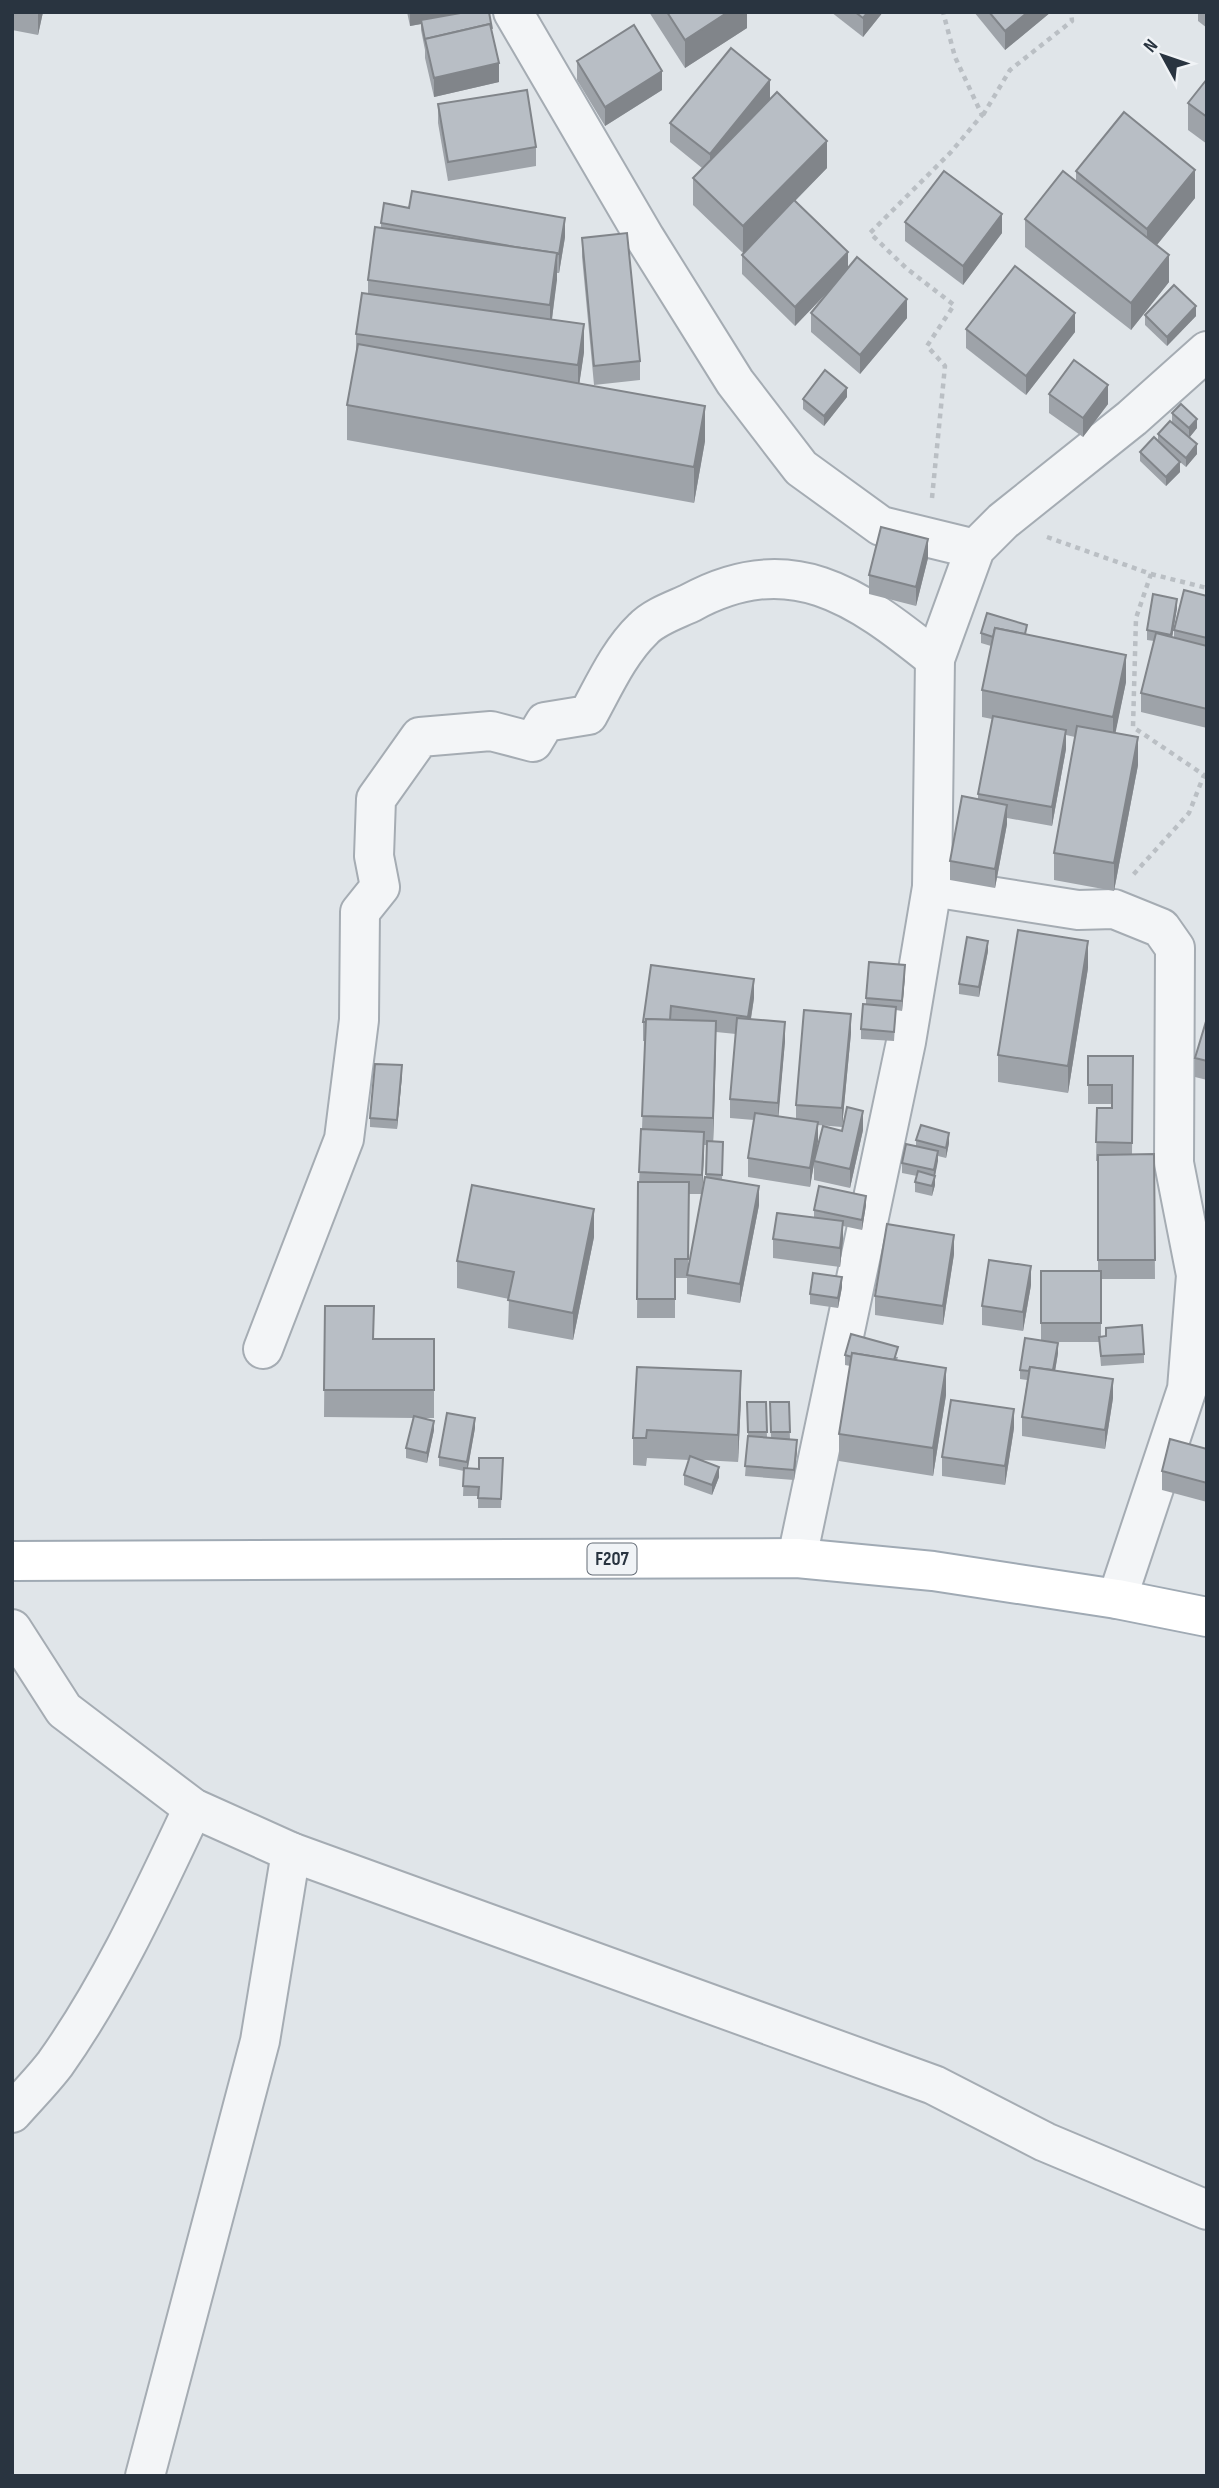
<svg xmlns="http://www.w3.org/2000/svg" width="1219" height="2488" font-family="'Sofia Sans Condensed',sans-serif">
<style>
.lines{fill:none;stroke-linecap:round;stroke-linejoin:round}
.street-casing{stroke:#a5acb3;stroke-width:42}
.primary-casing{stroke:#a0aab4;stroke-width:42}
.path{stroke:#babfc4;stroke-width:4.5;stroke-dasharray:5 5;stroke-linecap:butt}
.street{stroke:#f3f5f7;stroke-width:38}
.primary{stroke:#fff;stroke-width:38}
.wall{fill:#9ea3a9;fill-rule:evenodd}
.shaded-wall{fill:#81858a}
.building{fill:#b8bec5;stroke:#81858a;stroke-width:2}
.labels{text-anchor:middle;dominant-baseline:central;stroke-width:7;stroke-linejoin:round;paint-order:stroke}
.shield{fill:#f0f3f6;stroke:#656d77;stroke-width:2}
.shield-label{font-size:19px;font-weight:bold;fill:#293440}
</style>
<rect width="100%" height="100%" fill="#e0e5e9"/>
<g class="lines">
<!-- street casing -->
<g class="street-casing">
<g id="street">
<path d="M513,12L645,238L735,382L801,468L881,526L975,549"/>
<path d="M932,887L1078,910L1114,909L1161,928L1175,948L1174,1163L1196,1275L1187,1389L1117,1599"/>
<path d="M263,1349L344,1139L359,1020L360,912L380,887L374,856L376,799L420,737L491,731L533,742L545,722L588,715C604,686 619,652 643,629C654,617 675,610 690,603C790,548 857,596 935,659"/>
<path d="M797,1558L906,1042L932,887L935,659L975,549L1003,521L1132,418L1207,351"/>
<path d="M12,1629L64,1710L193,1808L291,1852L934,2085L1045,2142L1207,2210"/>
<path d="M12,2113C26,2097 42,2081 55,2064C111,1985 152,1895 193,1808"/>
<path d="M145,2476L260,2041L291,1852"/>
</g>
</g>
<!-- primary casing -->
<g class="primary-casing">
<path id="primary" d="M12,1561L797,1558L933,1571L1117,1599L1207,1617"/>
</g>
<!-- path -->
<g class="path">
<path d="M983,115L1010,70L1072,21L1071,12"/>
<path d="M932,498L945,366L927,346L954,305L906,268L870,233L951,152L982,115L955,57L943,12"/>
<path d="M1047,537L1151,574L1136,618L1133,727L1204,775L1189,813L1132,876"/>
<path d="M1151,574L1207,588"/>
</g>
<!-- street -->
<use href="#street" class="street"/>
<!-- primary -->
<use href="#primary" class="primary"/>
</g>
<!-- wall -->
<g class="wall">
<path d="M12,12H43L38,35L12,30Z"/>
<path d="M407,12H489L499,82L434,97L425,58V50L421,30V24L410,26Z"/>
<path d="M649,12H747V28L685,68Z"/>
<path d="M831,12H883L863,37Z"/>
<path d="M974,12H1051L1005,50Z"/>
<path d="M1198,12H1207V28L1198,21Z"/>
<path d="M577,61L662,90L605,126L577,80Z"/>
<path d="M1207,79V144L1188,130V103Z"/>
<path d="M770,99L827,168L795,201L848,268L907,318L860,374L811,332V313L830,289L795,326L742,274V255L743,253L693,205V178L702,168L670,142V123Z"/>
<path d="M438,104L536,147V166L448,181L438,123Z"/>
<path d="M1076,171L1195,198L1157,245L1169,282L1131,330L1025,247V219L1076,181Z"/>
<path d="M905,222L1002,233L963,285L905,241Z"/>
<path d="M381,223L565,237L559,273H557L552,320L584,352L579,384L705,441L694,503L347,440V405L356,359V334L368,294V280L381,228Z"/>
<path d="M582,238L640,361V380L594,385L582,257Z"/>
<path d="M1145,315L1196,316L1167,346L1145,325Z"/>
<path d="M966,329L1075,332L1026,395L966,348Z"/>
<path d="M1049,394L1108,404L1083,437L1049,413Z"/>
<path d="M847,397L824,426L803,409V399Z"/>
<path d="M1172,413L1197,428L1189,438L1197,454L1186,467L1180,462V472L1166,486L1140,461V452L1158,442V434L1181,431L1172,422Z"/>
<path d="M928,558L916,606L869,594V575Z"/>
<path d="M1207,596V728L1141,712V693L1154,641L1147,640V630L1177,608L1172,637L1174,638V630Z"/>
<path d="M981,633L1027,634L1126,682L1115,733L1138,765L1114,891L1054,880V853L1075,737L1066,735V749L1052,826L1007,818V824L995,888L950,880V861L978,799V794L992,719L982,717V690L991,646L981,643Z"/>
<path d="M988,951L979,997L959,994V984Z"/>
<path d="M651,965L754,998L751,1019L785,1041L778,1116L796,1119V1105L851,1033L842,1127L818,1125V1141L815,1157L842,1131L863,1130L850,1188L814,1180V1163L810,1187L748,1177V1158L754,1120L730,1118V1099L736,1034L716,1032L713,1142H723L722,1180L759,1205L740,1303L687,1294V1278H675V1318H637L638,1182H639L642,1129L645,1041H643V1022ZM704,1145H707L706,1177L702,1194ZM689,1194H702L688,1270Z"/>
<path d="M1088,968L1068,1093L998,1082V1055Z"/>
<path d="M905,975L902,1011L896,1010L894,1041L861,1039V1029L866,1004V998Z"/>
<path d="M1207,1018V1080L1195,1077V1058Z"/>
<path d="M1088,1056H1133L1132,1154H1154L1155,1279H1101V1337L1144,1354V1363L1101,1366L1099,1342H1050L1058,1353L1055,1370L1113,1398L1105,1449L1022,1436V1417L1027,1380L1020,1379V1370L1041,1341V1271H1098V1161H1096L1097,1108H1112V1104H1088Z"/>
<path d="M402,1075L397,1129L370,1127V1118Z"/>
<path d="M916,1140L949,1143L946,1158L938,1156L935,1176V1185L932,1196L915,1192V1182L917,1176L902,1173V1163L916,1146Z"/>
<path d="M866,1205L862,1230L843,1226V1240L840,1267L773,1258V1239L814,1218V1210Z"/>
<path d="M594,1237L573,1340L508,1328L509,1299L457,1288V1261Z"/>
<path d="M954,1254L943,1325L875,1315V1296Z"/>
<path d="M1031,1285L1023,1331L982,1325V1306Z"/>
<path d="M842,1287L838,1308L810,1304V1294Z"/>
<path d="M325,1306L374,1339H434V1418H421L434,1430L427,1463L406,1458V1448L414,1418L324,1417Z"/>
<path d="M845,1355L898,1357L897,1360L946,1395L933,1476L839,1461V1434L850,1366L845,1365Z"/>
<path d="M637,1367L741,1399L738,1462L702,1460L719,1477L712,1495L684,1485V1475L689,1460L647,1458L646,1466L633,1465V1438Z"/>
<path d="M747,1402H766L767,1438H771L770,1402H789L790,1440L797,1450L794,1480L745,1476L748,1436Z"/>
<path d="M475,1428L468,1468L479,1469L503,1458L501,1508H478V1496H463L464,1471L439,1466V1457Z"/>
<path d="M1014,1428L1005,1485L942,1476V1457Z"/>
<path d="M1207,1449V1502L1162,1490V1471Z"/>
</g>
<!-- shaded-wall -->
<g class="shaded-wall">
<path d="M38,12H43L38,35Z"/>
<path d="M410,12H473L421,20V24L410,26Z"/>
<path d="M728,12H747V28L685,68V40Z"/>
<path d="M868,12H883L863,37V18Z"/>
<path d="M1028,12H1051L1005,50V31Z"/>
<path d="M499,63V82L434,97V78Z"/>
<path d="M662,71V90L605,126V107Z"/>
<path d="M770,80V99L710,173V154Z"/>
<path d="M827,141V168L743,254V226Z"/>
<path d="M1195,170V198L1147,257V229Z"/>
<path d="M1002,214V233L963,285V266Z"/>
<path d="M565,218V237L559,273V254Z"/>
<path d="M848,252V271L795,326V307Z"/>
<path d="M557,253V280L550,333V305Z"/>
<path d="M1169,255V282L1131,330V303Z"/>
<path d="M907,299V318L860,374V355Z"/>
<path d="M1196,306V316L1167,346V337Z"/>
<path d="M1075,313V332L1026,395V376Z"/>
<path d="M584,324V352L578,393V365Z"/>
<path d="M1108,385V404L1083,437V418Z"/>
<path d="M847,388V397L824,426V416Z"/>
<path d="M705,406V441L694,503V467Z"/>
<path d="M1197,419V428L1189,438V428Z"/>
<path d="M1197,444V454L1186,467V458Z"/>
<path d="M1180,462V472L1166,486V477Z"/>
<path d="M928,539V558L916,606V587Z"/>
<path d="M1177,599V608L1171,644V635Z"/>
<path d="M1126,655V682L1113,745V717Z"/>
<path d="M1066,730V749L1052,826V807Z"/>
<path d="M1138,737V765L1114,891V863Z"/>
<path d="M1007,805V824L995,888V869Z"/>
<path d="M988,941V951L979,997V987Z"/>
<path d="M1088,941V968L1068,1093V1066Z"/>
<path d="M905,965V975L902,1011V1001Z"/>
<path d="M754,979V998L748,1036V1017Z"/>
<path d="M851,1014V1033L842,1127V1108Z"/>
<path d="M716,1021V1049L713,1146V1118Z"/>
<path d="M785,1022V1041L778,1122V1103Z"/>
<path d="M402,1065V1075L397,1129V1120Z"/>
<path d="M863,1111V1130L850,1188V1169Z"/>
<path d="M818,1122V1141L810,1187V1168Z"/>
<path d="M704,1132V1151L702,1194V1175Z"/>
<path d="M949,1133V1143L946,1158V1148Z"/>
<path d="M938,1151V1161L935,1176V1185L932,1196L934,1170Z"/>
<path d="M759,1186V1205L740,1303V1284Z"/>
<path d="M866,1196V1205L862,1230V1220Z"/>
<path d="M594,1209V1237L573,1340V1313Z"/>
<path d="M843,1221V1240L840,1267V1248Z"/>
<path d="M954,1235V1254L943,1325V1306Z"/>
<path d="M1031,1266V1285L1023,1331V1312Z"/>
<path d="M842,1277V1287L838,1308V1298Z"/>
<path d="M1058,1343V1353L1053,1384V1375Z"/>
<path d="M946,1368V1395L933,1476V1448Z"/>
<path d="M741,1371V1399L738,1462V1435Z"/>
<path d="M1113,1379V1398L1105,1449V1430Z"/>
<path d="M1014,1409V1428L1005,1485V1466Z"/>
<path d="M475,1418V1428L467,1472V1462Z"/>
<path d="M434,1421V1430L427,1463V1453Z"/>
<path d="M797,1440V1450L794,1480V1470Z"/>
<path d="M719,1467V1477L712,1495V1485Z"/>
</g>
<!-- building -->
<g class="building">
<path d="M466,12H489L492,29L490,24L425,39V40L421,20Z"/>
<path d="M667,12H728L685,40Z"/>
<path d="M855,12H868L863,18Z"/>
<path d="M989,12H1028L1005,31Z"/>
<path d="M490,24L499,63L434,78L425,39Z"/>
<path d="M634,25L662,71L605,107L577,61Z"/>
<path d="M731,48L770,80L710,154L670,123Z"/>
<path d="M1207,79V117L1188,103Z"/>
<path d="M527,90L536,147L448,162L438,104Z"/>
<path d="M777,92L827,141L743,226L693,178Z"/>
<path d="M1124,112L1195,170L1147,229L1076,171Z"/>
<path d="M944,171L1002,214L963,266L905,222Z"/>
<path d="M1063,171L1169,255L1131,303L1025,219Z"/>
<path d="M412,191L565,218L559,254H557V253L515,247L381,223L384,203L409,208Z"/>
<path d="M794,200L848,252L795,307L742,255Z"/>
<path d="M375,227L557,253L550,305L368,280Z"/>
<path d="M627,233L640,361L594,366L582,238Z"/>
<path d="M857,257L907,299L860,355L811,313Z"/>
<path d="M1015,266L1075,313L1026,376L966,329Z"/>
<path d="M1174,285L1196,306L1167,337L1145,315Z"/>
<path d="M362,293L584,324L578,365L356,334Z"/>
<path d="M358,344L705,406L694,467L347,405Z"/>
<path d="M1074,360L1108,385L1083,418L1049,394Z"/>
<path d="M825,370L847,388L824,416L803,399Z"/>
<path d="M1181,404L1197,419L1189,428L1172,413Z"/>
<path d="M1170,421L1197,444L1186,458L1158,434Z"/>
<path d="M1154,437L1180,462L1166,477L1140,452Z"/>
<path d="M881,527L928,539L916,587L869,575Z"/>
<path d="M1184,590L1207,596V638L1174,630Z"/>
<path d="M1153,594L1177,599L1171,635L1147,630Z"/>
<path d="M987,613L1027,625L1025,634L995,628L993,637L981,633Z"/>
<path d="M995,628L1126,655L1113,717L982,690Z"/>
<path d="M1156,633L1207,646V709L1141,693Z"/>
<path d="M993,716L1066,730L1052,807L978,794Z"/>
<path d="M1077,726L1138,737L1114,863L1054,853Z"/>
<path d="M962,796L1007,805L995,869L950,861Z"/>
<path d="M1018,930L1088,941L1068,1066L998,1055Z"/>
<path d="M967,937L988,941L979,987L959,984Z"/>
<path d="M869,962L905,965L902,1001L866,998Z"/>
<path d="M651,965L754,979L748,1017L671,1006L670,1020L646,1019V1022H643Z"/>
<path d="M863,1004L896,1007L894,1032L861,1029Z"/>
<path d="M804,1010L851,1014L842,1108L796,1105Z"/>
<path d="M737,1018L785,1022L778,1103L730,1099Z"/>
<path d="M1207,1018V1061L1195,1058Z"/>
<path d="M646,1019L716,1021L713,1118L642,1116Z"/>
<path d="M1088,1056H1133L1132,1143L1096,1142L1097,1108H1112V1085H1088Z"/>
<path d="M375,1064L402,1065L397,1120L370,1118Z"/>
<path d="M847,1107L863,1111L850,1169L814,1161L823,1126L842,1131Z"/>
<path d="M755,1113L818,1122L810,1168L748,1158Z"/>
<path d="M921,1125L949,1133L946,1148L916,1140Z"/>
<path d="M641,1129L704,1132L702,1175L639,1172Z"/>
<path d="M707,1141L723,1142L722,1175L706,1174Z"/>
<path d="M906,1144L938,1151L934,1170L902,1163Z"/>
<path d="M1154,1154L1155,1260H1098V1155Z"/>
<path d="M918,1171L935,1176L932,1186L915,1182Z"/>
<path d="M705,1177L759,1186L740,1284L687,1275Z"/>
<path d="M638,1182H689L688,1259H675V1299H637Z"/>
<path d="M472,1185L594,1209L573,1313L508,1300L514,1272L457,1261Z"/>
<path d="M819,1186L866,1196L862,1220L814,1210Z"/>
<path d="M777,1213L843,1221L840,1248L773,1239Z"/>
<path d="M887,1224L954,1235L943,1306L875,1296Z"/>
<path d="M989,1260L1031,1266L1023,1312L982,1306Z"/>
<rect x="1041" y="1271" width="60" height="52"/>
<path d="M813,1273L842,1277L838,1298L810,1294Z"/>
<path d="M325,1306H374L373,1339H434V1390H324Z"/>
<path d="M1142,1325L1144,1354L1101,1356L1099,1337L1106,1336V1328Z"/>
<path d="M851,1334L898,1347L894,1360L852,1353V1357L845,1355Z"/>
<path d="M1025,1338L1058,1343L1053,1370L1030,1367L1029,1371L1020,1370Z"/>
<path d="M852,1353L946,1368L933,1448L839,1434Z"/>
<path d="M637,1367L741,1371L738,1435L647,1430L646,1438H633Z"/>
<path d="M1030,1367L1113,1379L1105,1430L1022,1417Z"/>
<path d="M951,1400L1014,1409L1005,1466L942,1457Z"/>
<path d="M747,1402H766L767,1432H748Z"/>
<path d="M770,1402H789L790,1432H771Z"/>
<path d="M447,1413L475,1418L467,1462L439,1457Z"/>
<path d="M414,1416L434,1421L427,1453L406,1448Z"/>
<path d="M748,1436L797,1440L794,1470L745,1466Z"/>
<path d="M1170,1439L1207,1449V1483L1162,1471Z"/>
<path d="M690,1456L719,1467L712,1485L684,1475Z"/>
<path d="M479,1458H503L501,1499L478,1498L479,1487L463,1486L464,1468L479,1469Z"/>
</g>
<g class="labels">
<!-- shield labels -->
<rect class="shield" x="587.5" y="1543.5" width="49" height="31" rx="5"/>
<g class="shield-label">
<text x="612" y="1559">F207</text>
</g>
</g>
<!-- border -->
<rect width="1219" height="2488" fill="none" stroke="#293440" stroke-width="28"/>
<!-- north arrow -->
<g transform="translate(1163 56) rotate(310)" stroke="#f0f3f6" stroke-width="5" paint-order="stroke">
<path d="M0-5L12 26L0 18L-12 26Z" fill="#293440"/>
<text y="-10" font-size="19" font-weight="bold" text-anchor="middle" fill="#293440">N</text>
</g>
</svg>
